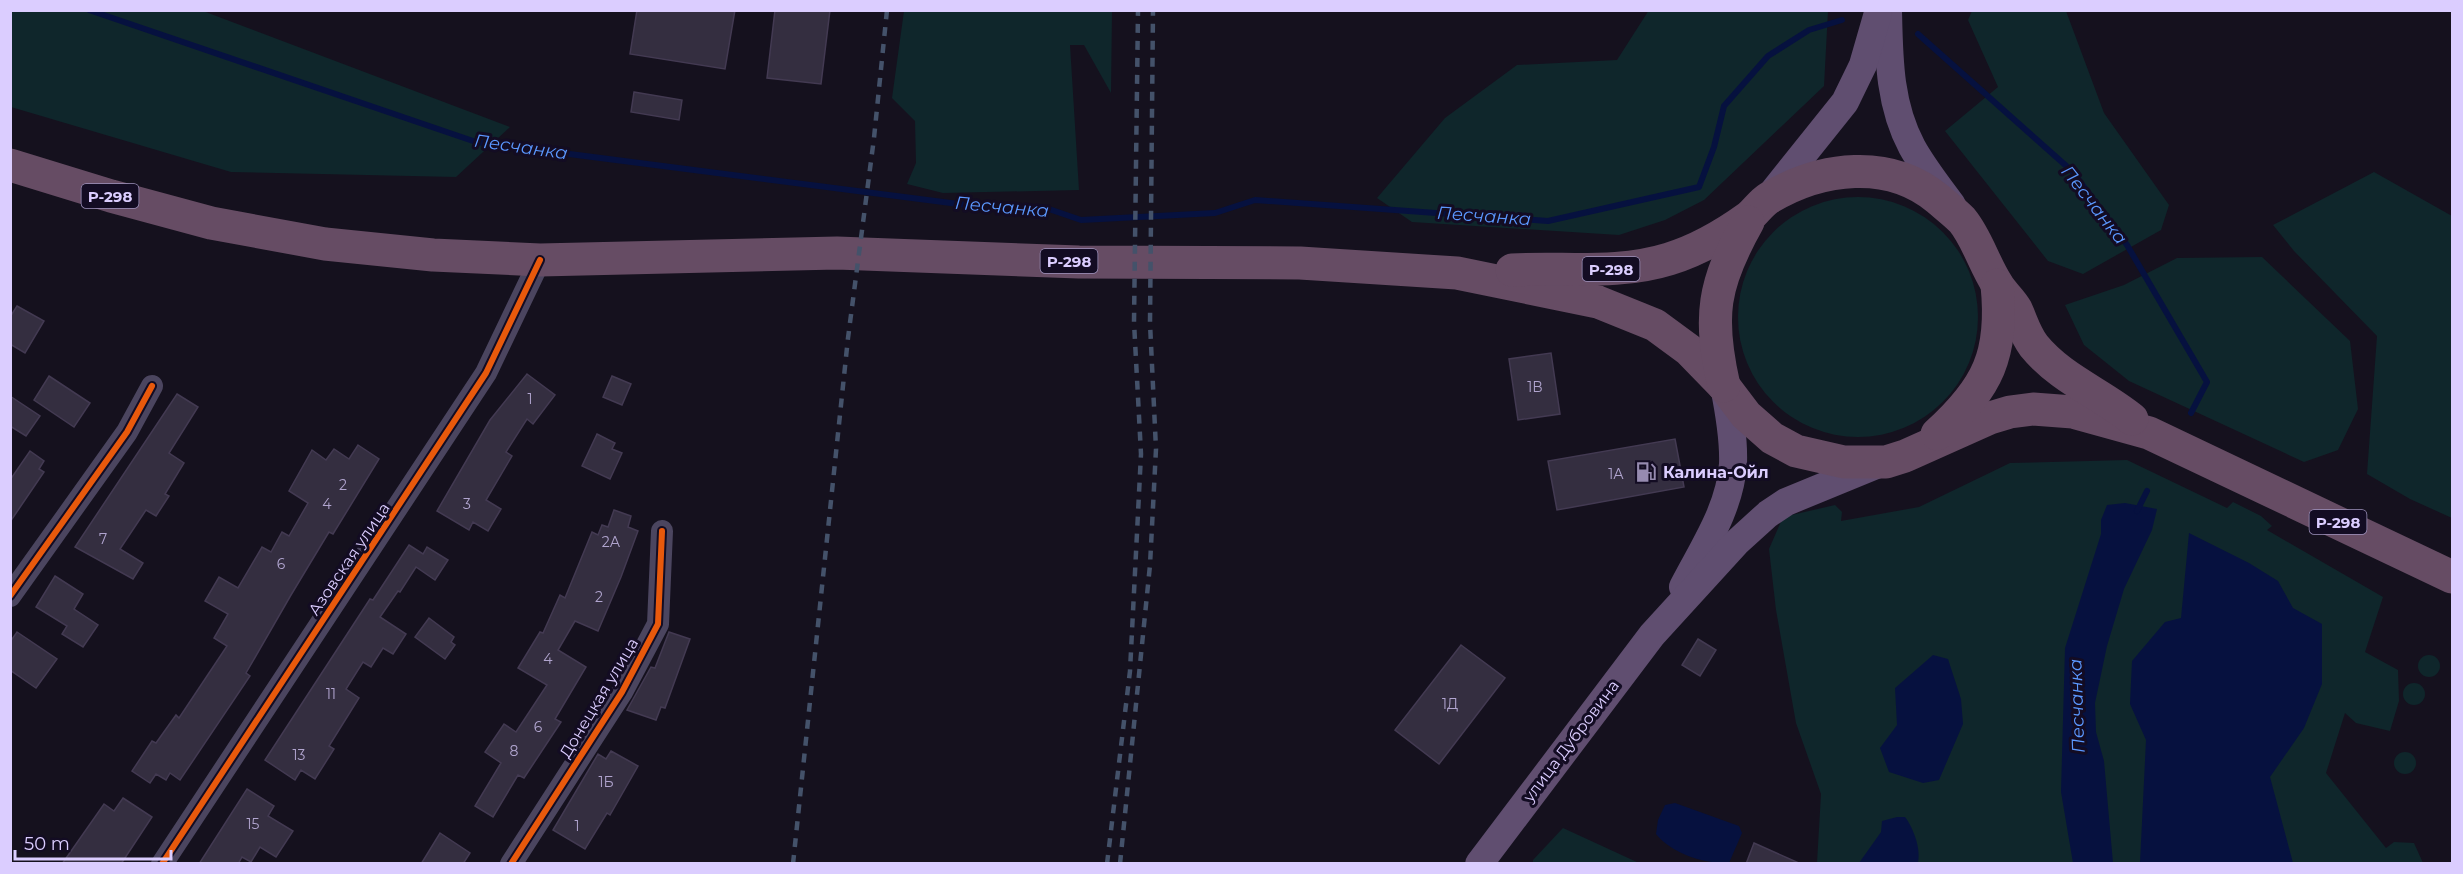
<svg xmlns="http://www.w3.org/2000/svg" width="2463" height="874" font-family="Montserrat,sans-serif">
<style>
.green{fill:#0f262b}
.water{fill:#06113f}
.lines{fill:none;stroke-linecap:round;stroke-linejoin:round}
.stream{stroke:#06113f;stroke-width:6}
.building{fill:#342e40;stroke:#433a52;stroke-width:1.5}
.minor{stroke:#4b455f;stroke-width:22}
.major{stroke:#604e70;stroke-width:28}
.highway{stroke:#664c64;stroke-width:33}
.rail{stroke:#44526a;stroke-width:4.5;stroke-dasharray:9 8;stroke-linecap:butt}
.cycleway-casing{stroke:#130c23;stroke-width:10}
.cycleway{stroke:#e8590c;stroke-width:6}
.labels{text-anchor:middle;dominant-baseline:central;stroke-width:6;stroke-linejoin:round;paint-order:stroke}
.number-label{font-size:14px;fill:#b1a5cf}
.shield{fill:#130c23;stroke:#9f93bd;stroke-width:1.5}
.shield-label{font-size:15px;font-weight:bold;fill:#dbcdff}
.poi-label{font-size:16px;font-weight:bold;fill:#dbcdff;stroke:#130c23;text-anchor:start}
.street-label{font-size:16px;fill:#dbcdff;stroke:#130c23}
.water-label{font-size:18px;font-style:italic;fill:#5b98ff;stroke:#130c23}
</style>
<rect width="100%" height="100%" fill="#15111e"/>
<!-- green -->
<g class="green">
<path d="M1649,10L1828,11L1824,86L1704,200L1665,220L1619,235L1412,222L1377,198L1445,118L1517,65L1617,60Z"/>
<path d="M203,11L510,127L456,177L231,172L11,107V11Z"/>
<path d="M904,11H1112L1111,93L1084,45H1070L1079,190L943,193L907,184L916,163L915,121L892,98Z"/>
<path d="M1972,11H2066L2104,113L2169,205L2161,230L2083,274L2048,261L1945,131L1998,87L1968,20Z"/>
<path d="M2374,172L2452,216V518L2410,499L2367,474L2377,336L2294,251L2273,225Z"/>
<circle cx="1858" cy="317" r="120"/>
<path d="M2262,257L2350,341L2358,409L2338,450L2304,462L2129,381L2084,345L2065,305L2124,285L2177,258Z"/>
<path d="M2127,460L2227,508L2233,502L2261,516L2272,526L2267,530L2383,597L2365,652L2398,670L2399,701L2390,731L2356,723L2345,713L2326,773L2386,848L2394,842L2414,843L2423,863H1817L1821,794L1796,723L1776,610L1769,549L1783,517L1835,505L1842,512L1841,521L1919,507L2010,463Z"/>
<circle cx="2429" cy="666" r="11"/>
<circle cx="2414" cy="694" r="11"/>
<circle cx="2405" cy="763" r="11"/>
<path d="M1563,828L1639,863H1533V860Z"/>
</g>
<!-- water -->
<g class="water">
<path d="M2125,503L2157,509L2152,530L2124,589L2107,646L2095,703L2096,732L2104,761L2113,863H2073L2061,792L2065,648L2101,534V520L2107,505Z"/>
<path d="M2189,533L2249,563L2278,581L2293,608L2322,624V684L2304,728L2270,777L2293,863H2140L2146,740L2130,704L2132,661L2165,622L2181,618Z"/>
<path d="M1933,655L1948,659L1961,699L1963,724L1939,780L1923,783L1889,772L1880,748L1897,725L1895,688Z"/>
<path d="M1675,803L1739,826L1742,833L1729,863C1705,864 1672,854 1656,834L1658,820L1665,805Z"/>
<path d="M1897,817H1905C1914,829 1921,849 1918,863H1859L1881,832L1882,821Z"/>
</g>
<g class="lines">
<!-- stream -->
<g class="stream">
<path d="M89,10L476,142L982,207H1043L1081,220L1215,213L1255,200L1548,221L1699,187L1714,147L1724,106L1768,56L1809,30L1842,20"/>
<path d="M1918,34L2072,171L2127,245L2207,382L2191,413"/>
<path d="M2137,511L2147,491"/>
</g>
</g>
<!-- building -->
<g class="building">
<path d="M637,10H735L725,69L630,54Z"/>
<path d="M775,10H830L821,84L767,78Z"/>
<path d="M634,92L682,100L679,120L631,112Z"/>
<path d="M17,306L44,321L25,353L10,344V317Z"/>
<path d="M1551,353L1560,414L1518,420L1509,359Z"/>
<path d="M527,374L555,395L533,424L527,419L506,452L512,456L486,500L501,509L488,531L473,522L469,530L437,511L490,420Z"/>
<path d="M49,376L90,403L74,427L34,400Z"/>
<path d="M612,376L631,384L622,405L603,397Z"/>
<path d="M177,394L198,407L169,453L184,463L165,494L169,496L156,516L146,510L120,549L143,563L133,579L75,547Z"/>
<path d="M10,396L40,416L26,436L10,426Z"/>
<path d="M597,434L615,443L612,449L622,453L610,479L582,466Z"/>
<path d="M1675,439L1684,487L1557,510L1548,461Z"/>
<path d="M358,445L379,459L333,534L329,532L291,595L246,673L250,676L180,780L170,773L166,780L156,774L150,783L132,771L152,741L156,743L176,715L179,718L227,646L214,638L228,614L205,601L219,577L238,588L262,547L271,552L282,532L289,536L308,503L289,491L312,450L326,460L334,449L349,459Z"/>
<path d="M30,451L44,461L39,469L44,472L10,522V480Z"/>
<path d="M614,510L631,516L628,527L638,531L621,577L598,631L575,621L558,650L586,667L555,719L561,722L524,778L518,775L493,817L475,806L501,763L485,752L504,724L516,732L547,685L518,668L540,632L543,633L560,595L565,598L592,532L598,535L602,525L608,527Z"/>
<path d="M409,545L423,554L427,547L448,560L435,580L416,567L400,592L398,591L380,617L406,634L393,654L383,648L371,667L363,662L346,689L359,698L329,746L334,749L315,779L301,770L295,780L265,760L370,599L373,600Z"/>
<path d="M55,576L83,594L74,609L98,625L83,647L62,634L67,626L36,607Z"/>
<path d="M429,618L454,637L451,642L455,645L445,659L415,637Z"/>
<path d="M17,632L57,659L36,688L10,670V642Z"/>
<path d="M669,632L690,639L665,708L661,707L656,720L627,710L651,667L655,668Z"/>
<path d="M1698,639L1716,650L1700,676L1682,665Z"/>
<path d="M1461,645L1505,678L1439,764L1395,730Z"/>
<path d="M611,751L638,766L610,815L607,813L585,849L553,830L598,754L606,759Z"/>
<path d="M247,789L274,806L268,816L293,831L276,857L260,847L251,862L242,857L238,864H199Z"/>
<path d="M123,798L152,817L121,864H62L104,804L114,811Z"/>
<path d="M440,833L470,853L463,864H421Z"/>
<path d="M1754,843L1801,864H1746Z"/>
</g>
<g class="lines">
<!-- minor -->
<g class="minor">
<path d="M10,596L127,432L152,386"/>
<path d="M162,864L486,373L540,260"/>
<path d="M511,864L622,692L658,624L662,531"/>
</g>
<!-- major -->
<g class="major">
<path d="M1888,10C1889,58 1889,104 1912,147C1923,167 1938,186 1952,205"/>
<path d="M1769,197L1845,102L1863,65L1878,13"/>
<path d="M1683,587C1703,548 1730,509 1733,464C1734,438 1729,411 1724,386"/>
<path d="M1479,864L1652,635L1736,543L1768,514L1786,502L1876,465"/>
</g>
<!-- highway -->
<g class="highway">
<path d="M10,165L111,196L211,223L325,244L433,255L540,260L837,253L1079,262L1300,263L1457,273L1598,302L1655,325L1689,350L1724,386L1746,415L1772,438L1796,451L1844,462H1886L1905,456L1990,418L2010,412L2033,409L2073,412L2149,433L2452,577"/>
<path d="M1512,270C1564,267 1618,275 1669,259C1699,250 1724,235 1749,217C1756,211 1761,203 1769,198C1821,167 1889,158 1938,199C1946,206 1955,213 1962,220C1977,238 1984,264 1997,284C2002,293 2011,300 2016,309C2022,322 2025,334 2034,346C2061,379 2100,393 2132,419"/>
<path d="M1724,386C1708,316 1713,284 1748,222"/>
<path d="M1937,434C1988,388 2004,354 1997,285"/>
</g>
<!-- rail -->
<g class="rail">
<path d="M793,864L848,338L874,138L887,10"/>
<path d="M1107,864L1130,671L1141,454L1134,322L1138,10"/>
<path d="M1120,864L1150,565L1156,449L1150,323L1153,10"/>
</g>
<!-- cycleway casing -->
<g class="cycleway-casing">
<g id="cycleway">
<path d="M10,596L127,432L152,386"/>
<path d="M162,864L486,373L540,260"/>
<path d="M511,864L622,692L658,624L662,531"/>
</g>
</g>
<!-- cycleway -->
<use href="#cycleway" class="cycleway"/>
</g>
<!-- icons -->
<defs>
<g id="fuel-bare" transform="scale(1.62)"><path d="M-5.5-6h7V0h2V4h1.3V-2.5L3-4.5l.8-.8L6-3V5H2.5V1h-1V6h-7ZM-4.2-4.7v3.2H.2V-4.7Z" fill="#968bb0" stroke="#130c23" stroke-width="2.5" paint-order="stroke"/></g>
</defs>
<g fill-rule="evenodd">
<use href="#fuel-bare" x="1646" y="472"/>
</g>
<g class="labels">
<!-- number labels -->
<g class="number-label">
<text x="1535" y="387">1В</text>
<text x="530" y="399">1</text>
<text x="1616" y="474">1А</text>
<text x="343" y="485">2</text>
<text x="327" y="504">4</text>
<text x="467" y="504">3</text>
<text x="103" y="539">7</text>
<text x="611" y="542">2А</text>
<text x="281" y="564">6</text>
<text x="599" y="597">2</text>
<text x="548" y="659">4</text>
<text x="331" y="694">11</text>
<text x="1450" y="704">1Д</text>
<text x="538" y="727">6</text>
<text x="514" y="751">8</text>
<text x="299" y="755">13</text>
<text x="606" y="782">1Б</text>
<text x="253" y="824">15</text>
<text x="577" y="826">1</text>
</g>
<!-- shield labels -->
<g class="shield">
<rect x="81.5" y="184" width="57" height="24" rx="4.5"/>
<rect x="1040.5" y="249" width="57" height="24" rx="4.5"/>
<rect x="1582.5" y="257" width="57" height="24" rx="4.5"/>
<rect x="2309.5" y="510" width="57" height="24" rx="4.5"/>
</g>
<g class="shield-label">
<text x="110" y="196">Р-298</text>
<text x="1069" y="261">Р-298</text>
<text x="1611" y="269">Р-298</text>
<text x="2338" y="522">Р-298</text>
</g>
<!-- poi labels -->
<g class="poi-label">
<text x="1663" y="472">Калина-Ойл</text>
</g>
<!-- street labels -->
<g class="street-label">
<text transform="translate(349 559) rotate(-56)">Азовская улица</text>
<text transform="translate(599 698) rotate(-59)">Донецкая улица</text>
<text transform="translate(1571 741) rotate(-53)">улица Дубровина</text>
</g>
<!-- water labels -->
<g class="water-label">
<text transform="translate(521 147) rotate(8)">Песчанка</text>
<text transform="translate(2094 205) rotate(52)">Песчанка</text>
<text transform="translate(1002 207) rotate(5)">Песчанка</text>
<text transform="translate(1484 216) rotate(4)">Песчанка</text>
<text transform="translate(2077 706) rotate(-92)">Песчанка</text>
</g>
</g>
<!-- border -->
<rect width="2463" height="874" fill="none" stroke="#dbcdff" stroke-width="24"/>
<!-- scale -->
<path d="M15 850v9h156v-9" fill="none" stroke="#dbcdff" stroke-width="3"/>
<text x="24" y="850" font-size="18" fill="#dbcdff" stroke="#130c23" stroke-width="4.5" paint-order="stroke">50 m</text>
</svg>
